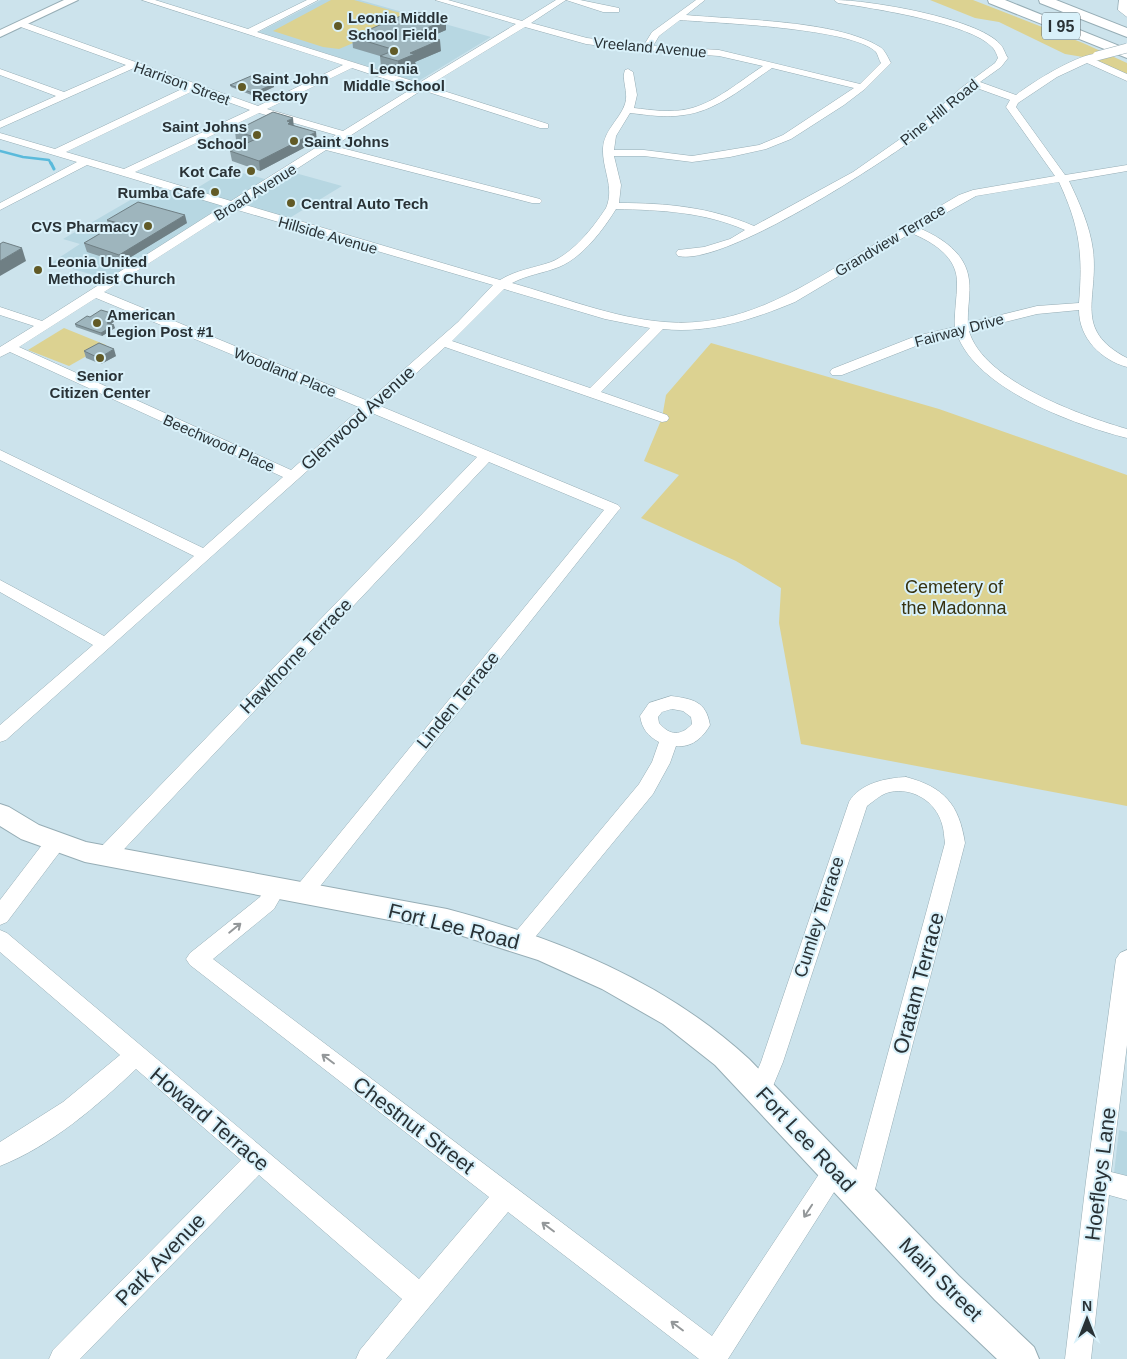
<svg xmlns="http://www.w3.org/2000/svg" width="1127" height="1359" font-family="Helvetica,sans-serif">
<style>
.built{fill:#b7d7e2}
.green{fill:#dcd291}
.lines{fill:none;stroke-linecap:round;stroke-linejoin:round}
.stream-far1{stroke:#5abadb;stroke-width:2.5}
.stream{stroke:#5abadb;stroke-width:3}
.minor-casing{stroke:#96adb5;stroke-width:1}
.major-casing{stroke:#96adb5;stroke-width:2}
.highway-casing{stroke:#96adb5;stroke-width:2}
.minor{fill:#fff;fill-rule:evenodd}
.major{fill:#fff;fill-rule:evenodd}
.highway{fill:#fff;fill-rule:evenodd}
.minor-bridge-casing{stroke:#96adb5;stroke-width:10;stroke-linecap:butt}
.minor-bridge{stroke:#fff;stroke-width:9}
.wall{fill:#889ca3}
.shaded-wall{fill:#6f7f84}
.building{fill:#9eb5bd;stroke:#6f7f84}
.oneway{stroke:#94989a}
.poi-dot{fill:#615a26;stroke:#d9f1fa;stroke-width:2}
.labels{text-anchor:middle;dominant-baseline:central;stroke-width:4;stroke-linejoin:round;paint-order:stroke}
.far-poi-label{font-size:15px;font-weight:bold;fill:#293236;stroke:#d9f1fa;text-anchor:start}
.far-street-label{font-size:15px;fill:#293236;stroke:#d9f1fa}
.shield{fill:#d9f1fa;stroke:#5e6b71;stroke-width:1}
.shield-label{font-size:16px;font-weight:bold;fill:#293236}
.street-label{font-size:18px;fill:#293236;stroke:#d9f1fa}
.park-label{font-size:18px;fill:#37320f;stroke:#d9f1fa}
.near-street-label{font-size:21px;fill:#293236;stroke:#d9f1fa}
</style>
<rect width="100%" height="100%" fill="#cce3ec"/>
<!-- built -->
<g class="built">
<path d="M321,0H360L491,37L417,82L259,32Z"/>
<path d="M228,169L272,181L288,171L342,186L283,222L232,207L115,281L51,263L80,244L63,239L158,184L189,193Z"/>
<path d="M1119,1130L1127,1132V1196L1112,1191Z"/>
</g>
<!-- green -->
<g class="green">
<path d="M331,0H354L415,17L339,49L323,47L273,31Z"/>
<path d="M930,0H973L1083,43L1127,63V77L1095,59L1065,54L999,22L975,18Z"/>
<path d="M64,328L106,345L69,366L28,350Z"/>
<path d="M711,343L939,409L1127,475V806L801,744L779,623L781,588L736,561L641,518L679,475L644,461L662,418L666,395Z"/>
</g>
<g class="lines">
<!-- stream-far1 -->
<path class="stream-far1" d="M0,151L23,157L49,160L51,164"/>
<!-- stream -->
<path class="stream" d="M51,163L54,169"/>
<!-- minor casing -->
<g class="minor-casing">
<g id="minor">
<path d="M142,0H155L248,29L307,0H318L257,32L419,83L516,24L435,0H448L522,21L556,0H580L619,8V12H603L566,0L531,23L587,38L644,45L652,32L696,0H705L686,15C738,20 837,20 880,47C885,50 888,58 891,63L865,89L844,105L791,139L766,149L730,157L692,162L644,156H614L621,185L619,203C666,203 710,207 754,226L853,172L923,123L961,88L995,63L998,58C997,55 995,50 993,48C972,23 871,8 838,3L834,0C869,0 977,18 1000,44C1004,48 1005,54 1008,58L1001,67L980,82L1016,95C1031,83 1082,51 1100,54V58L1096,60L1127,74V81L1087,63L1057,77L1018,103L1016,107L1065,175L1127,165V171L1069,181C1079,202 1090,226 1093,250C1099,299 1072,329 1127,358V367C1101,360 1079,338 1079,310L1037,314L969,331C983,381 1082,416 1127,429V438C1075,425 976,389 957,334L926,342L842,375H832L830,372L832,369L916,336L955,327C954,312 957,298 957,284C958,257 933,242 911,233L795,302C754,319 709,334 663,329L601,392L667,415L669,418L667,421L662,422L445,347L380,406L618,505L621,508L618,511L310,899L303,901L296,899L293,893L296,887L604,510L489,462L112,862L105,864L98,862L95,856L98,850L477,457L372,413L6,740L0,742V725L93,645L0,592V580L104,636L194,556L0,460V450L203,548L283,477L10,352L0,357V347L34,326L0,315V307L42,321L223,206L87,165L0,210V203L77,162L0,139V133L55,149L186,87L134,68L0,128V121L56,96L0,75V69L64,92L126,65L18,26V22H24L258,106L343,65ZM680,20C717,23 853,28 876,52C878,55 879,60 881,63L860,84L719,50L653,46L659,36ZM525,27L586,44L633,50L719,56L763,66C740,81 715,103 688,109C671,113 651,110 634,108L637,95L633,72L628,69L625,70C621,80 629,92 625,104C620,119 604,130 603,148C602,170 615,187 606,208C593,228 573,253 551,262C534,268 516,270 500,280L242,204L326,150L532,203H540L542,201L540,199L334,146L422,90L540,128H548V124L428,86ZM352,68L413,88L343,131L267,109ZM772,68L854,88L783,135L759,145L692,156L644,150H614L616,136L630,113C648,115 666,118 684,115C717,111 745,86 772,68ZM974,87L1010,100L1006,107L1055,176L973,190L959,195C924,215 890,236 855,256C794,292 739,328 665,322C613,318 562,297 512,283C527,275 544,273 559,267C583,257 603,230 616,209C661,210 704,212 745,230L730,239L704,247L678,250L676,253L678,256C724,267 889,159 929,128C946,115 958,99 974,87ZM195,90L250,110L124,169L66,152ZM259,113L336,135L231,201L135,172ZM1059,182C1080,227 1083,254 1079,303L1037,306L968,323C967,309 971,294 969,280C966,253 942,238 919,228L976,196ZM234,209L493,285L458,322L368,401L104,292ZM504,289L605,319L650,328L590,388L452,341ZM96,298L361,408L291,470L19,347Z"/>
<path d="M1119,0H1127V17L1118,10Z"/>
<path d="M671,696C693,699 706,701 710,725C703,738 691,748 676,746L670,763L653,794L527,947L520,950L513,947L510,941L513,935L639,784L652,762L659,742C648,736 642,729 640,716L649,703ZM672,709L683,711L691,717L692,724C681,736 670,736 659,723L658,717L662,712Z"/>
<path d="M906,777C944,787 959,804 965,843L873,1197L870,1205L861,1209L852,1205L849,1197L945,843C944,837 944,830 942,824C936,802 913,787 890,792C881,794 874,801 867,806L783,1062L768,1098L760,1101L752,1098L749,1090L761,1062L849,802C860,783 886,778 906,777Z"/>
<path d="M55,835L62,837L65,843L62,849L7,922L0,925V900L48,837Z"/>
<path d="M276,880L283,882L286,888L274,909L213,959L712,1336L827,1162L835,1158L843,1162L847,1170L843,1178L728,1359H699L508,1212L386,1359H356L360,1350L402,1299L259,1175L80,1359H49L53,1350L241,1160L136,1069C97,1106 51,1146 0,1166V1142L63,1102L120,1055L0,952V930L7,933L419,1279L489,1197L190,965L186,959L190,953L260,897L269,882Z"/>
<path d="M1127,950V1045L1111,1172L1127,1176V1200L1109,1195L1091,1359H1065L1086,1181L1116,959L1120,953Z"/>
</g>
</g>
<!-- major casing -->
<g class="major-casing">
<g id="major">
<path d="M64,0H78L0,37V30Z"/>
<path d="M0,804L9,807L39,825L86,842L447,909C557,938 664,981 749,1059L959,1276L1034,1347L1039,1359H997L935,1300L715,1065L663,1024L602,989L538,960L447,931L85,862L21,839L0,826Z"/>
</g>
</g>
<!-- highway casing -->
<g class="highway-casing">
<g id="highway">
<path d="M988,0H1005L1127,49V58L989,3Z"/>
<path d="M1039,0H1056L1127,28V37L1040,3Z"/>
</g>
</g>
<!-- minor -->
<use href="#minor" class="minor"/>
<!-- major -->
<use href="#major" class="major"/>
<!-- highway -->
<use href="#highway" class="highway"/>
<!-- minor-bridge casing -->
<g class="minor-bridge-casing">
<path id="minor-bridge" d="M1097,56L1127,48"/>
</g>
<!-- minor-bridge -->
<use href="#minor-bridge" class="minor-bridge"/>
</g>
<!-- wall -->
<g class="wall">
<path d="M446,20V30L430,37L441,51L415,62L416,65L399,72L381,67L380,56L353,48L352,37Z"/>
<path d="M230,85L274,87L254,96L231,87Z"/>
<path d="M294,125L317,141L260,171L232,161L230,151L247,143L236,140L235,131Z"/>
<path d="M107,220L187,223L121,263L87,252L84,243L109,228Z"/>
<path d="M90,317L119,318L111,324L115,328L102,336L76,327L75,324Z"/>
<path d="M84,351L116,356L101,364L86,358Z"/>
</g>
<!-- shaded-wall -->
<g class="shaded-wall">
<path d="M446,20V30L416,43L415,33Z"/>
<path d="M440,40L441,51L415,62L416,65L399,72L398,61L410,53Z"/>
<path d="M274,84V87L254,96L253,93Z"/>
<path d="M293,118L294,128L289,133L287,121Z"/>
<path d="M316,132L317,141L260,171L259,161Z"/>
<path d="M185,215L187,223L121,263L119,255Z"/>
<path d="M22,248L26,261L0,276V261Z"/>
<path d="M118,315L119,318L108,326L107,323Z"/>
<path d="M114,325L115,328L102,336L101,333Z"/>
<path d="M114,349L116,356L101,364L99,358Z"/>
</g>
<!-- building -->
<g class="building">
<path d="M410,12L423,13L446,20L415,33L440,40L410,53L415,54L398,61L380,56L395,50L352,37Z"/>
<path d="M251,76L274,84L253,93L230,85Z"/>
<path d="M273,112L293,118L287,121L290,122L288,124L316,132L259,161L230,151L258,138L235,131Z"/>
<path d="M138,202L185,215L119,255L84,243L118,223L107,220Z"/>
<path d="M3,242L22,248L0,261V244Z"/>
<path d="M101,310L118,315L107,323L114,325L101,333L75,324L87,316L90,317Z"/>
<path d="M99,343L114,349L99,358L84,351Z"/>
</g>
<!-- one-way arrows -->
<defs><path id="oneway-shaft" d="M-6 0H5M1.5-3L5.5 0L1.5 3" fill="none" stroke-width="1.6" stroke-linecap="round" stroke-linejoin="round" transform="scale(1.25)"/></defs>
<g class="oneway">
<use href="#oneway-shaft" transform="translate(235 928) rotate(-39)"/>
<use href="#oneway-shaft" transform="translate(328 1059) rotate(-143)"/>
<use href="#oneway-shaft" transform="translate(808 1211) rotate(123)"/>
<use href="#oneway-shaft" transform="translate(548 1227) rotate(-143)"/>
<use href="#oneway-shaft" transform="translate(677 1326) rotate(-143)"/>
</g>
<!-- markers -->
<g class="poi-dot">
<circle cx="338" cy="26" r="5"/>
<circle cx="394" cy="51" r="5"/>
<circle cx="242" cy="87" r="5"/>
<circle cx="257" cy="135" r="5"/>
<circle cx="294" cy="141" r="5"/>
<circle cx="251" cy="171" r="5"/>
<circle cx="215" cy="192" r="5"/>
<circle cx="291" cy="203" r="5"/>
<circle cx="148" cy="226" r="5"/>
<circle cx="38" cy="270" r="5"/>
<circle cx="97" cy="323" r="5"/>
<circle cx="100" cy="358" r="5"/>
</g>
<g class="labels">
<!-- far-poi labels -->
<g class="far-poi-label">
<text x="348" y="17">Leonia Middle<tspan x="348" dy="17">School Field</tspan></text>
<text x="394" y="68" text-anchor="middle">Leonia<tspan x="394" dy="17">Middle School</tspan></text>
<text x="252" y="78">Saint John<tspan x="252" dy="17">Rectory</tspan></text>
<text x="247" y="126" text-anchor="end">Saint Johns<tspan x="247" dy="17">School</tspan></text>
<text x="304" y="141">Saint Johns</text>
<text x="241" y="171" text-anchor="end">Kot Cafe</text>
<text x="205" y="192" text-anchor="end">Rumba Cafe</text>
<text x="301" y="203">Central Auto Tech</text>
<text x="138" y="226" text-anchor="end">CVS Pharmacy</text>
<text x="48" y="261">Leonia United<tspan x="48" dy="17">Methodist Church</tspan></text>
<text x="107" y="314">American<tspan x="107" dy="17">Legion Post #1</tspan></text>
<text x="100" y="375" text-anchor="middle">Senior<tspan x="100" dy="17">Citizen Center</tspan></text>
</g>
<!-- far-street labels -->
<g class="far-street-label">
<text transform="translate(650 47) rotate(5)">Vreeland Avenue</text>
<text transform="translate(182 83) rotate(20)">Harrison Street</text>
<text transform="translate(939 112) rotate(-39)">Pine Hill Road</text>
<text transform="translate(255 192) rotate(-32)">Broad Avenue</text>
<text transform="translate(328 235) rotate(16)">Hillside Avenue</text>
<text transform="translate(890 240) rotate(-31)">Grandview Terrace</text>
<text transform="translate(959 330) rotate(-15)">Fairway Drive</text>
<text transform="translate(285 372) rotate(22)">Woodland Place</text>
<text transform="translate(219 443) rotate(24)">Beechwood Place</text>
</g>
<!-- shield labels -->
<rect class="shield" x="1042" y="12.5" width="38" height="27" rx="4"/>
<g class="shield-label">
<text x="1061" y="26">I 95</text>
</g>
<!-- street labels -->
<g class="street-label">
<text transform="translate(358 418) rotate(-42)">Glenwood Avenue</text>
<text transform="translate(296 656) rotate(-46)">Hawthorne Terrace</text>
<text transform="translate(458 700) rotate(-51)">Linden Terrace</text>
<text transform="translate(819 917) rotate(-72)">Cumley Terrace</text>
</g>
<!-- park labels -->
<g class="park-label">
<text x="954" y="587">Cemetery of<tspan x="954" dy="21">the Madonna</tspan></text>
</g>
<!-- near-street labels -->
<g class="near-street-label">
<text transform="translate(454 926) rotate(14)">Fort Lee Road</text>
<text transform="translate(918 983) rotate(-75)">Oratam Terrace</text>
<text transform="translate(210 1119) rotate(40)">Howard Terrace</text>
<text transform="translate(414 1125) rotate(37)">Chestnut Street</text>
<text transform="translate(806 1139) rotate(47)">Fort Lee Road</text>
<text transform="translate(1100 1174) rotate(-83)">Hoefleys Lane</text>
<text transform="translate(160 1259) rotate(-46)">Park Avenue</text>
<text transform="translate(941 1279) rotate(45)">Main Street</text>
</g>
</g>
<!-- north arrow -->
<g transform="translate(1087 1319)" stroke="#d9f1fa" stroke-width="4" paint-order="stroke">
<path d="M0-4L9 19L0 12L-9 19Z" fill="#293236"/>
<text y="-8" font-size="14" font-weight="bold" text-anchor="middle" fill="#293236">N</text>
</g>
</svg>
